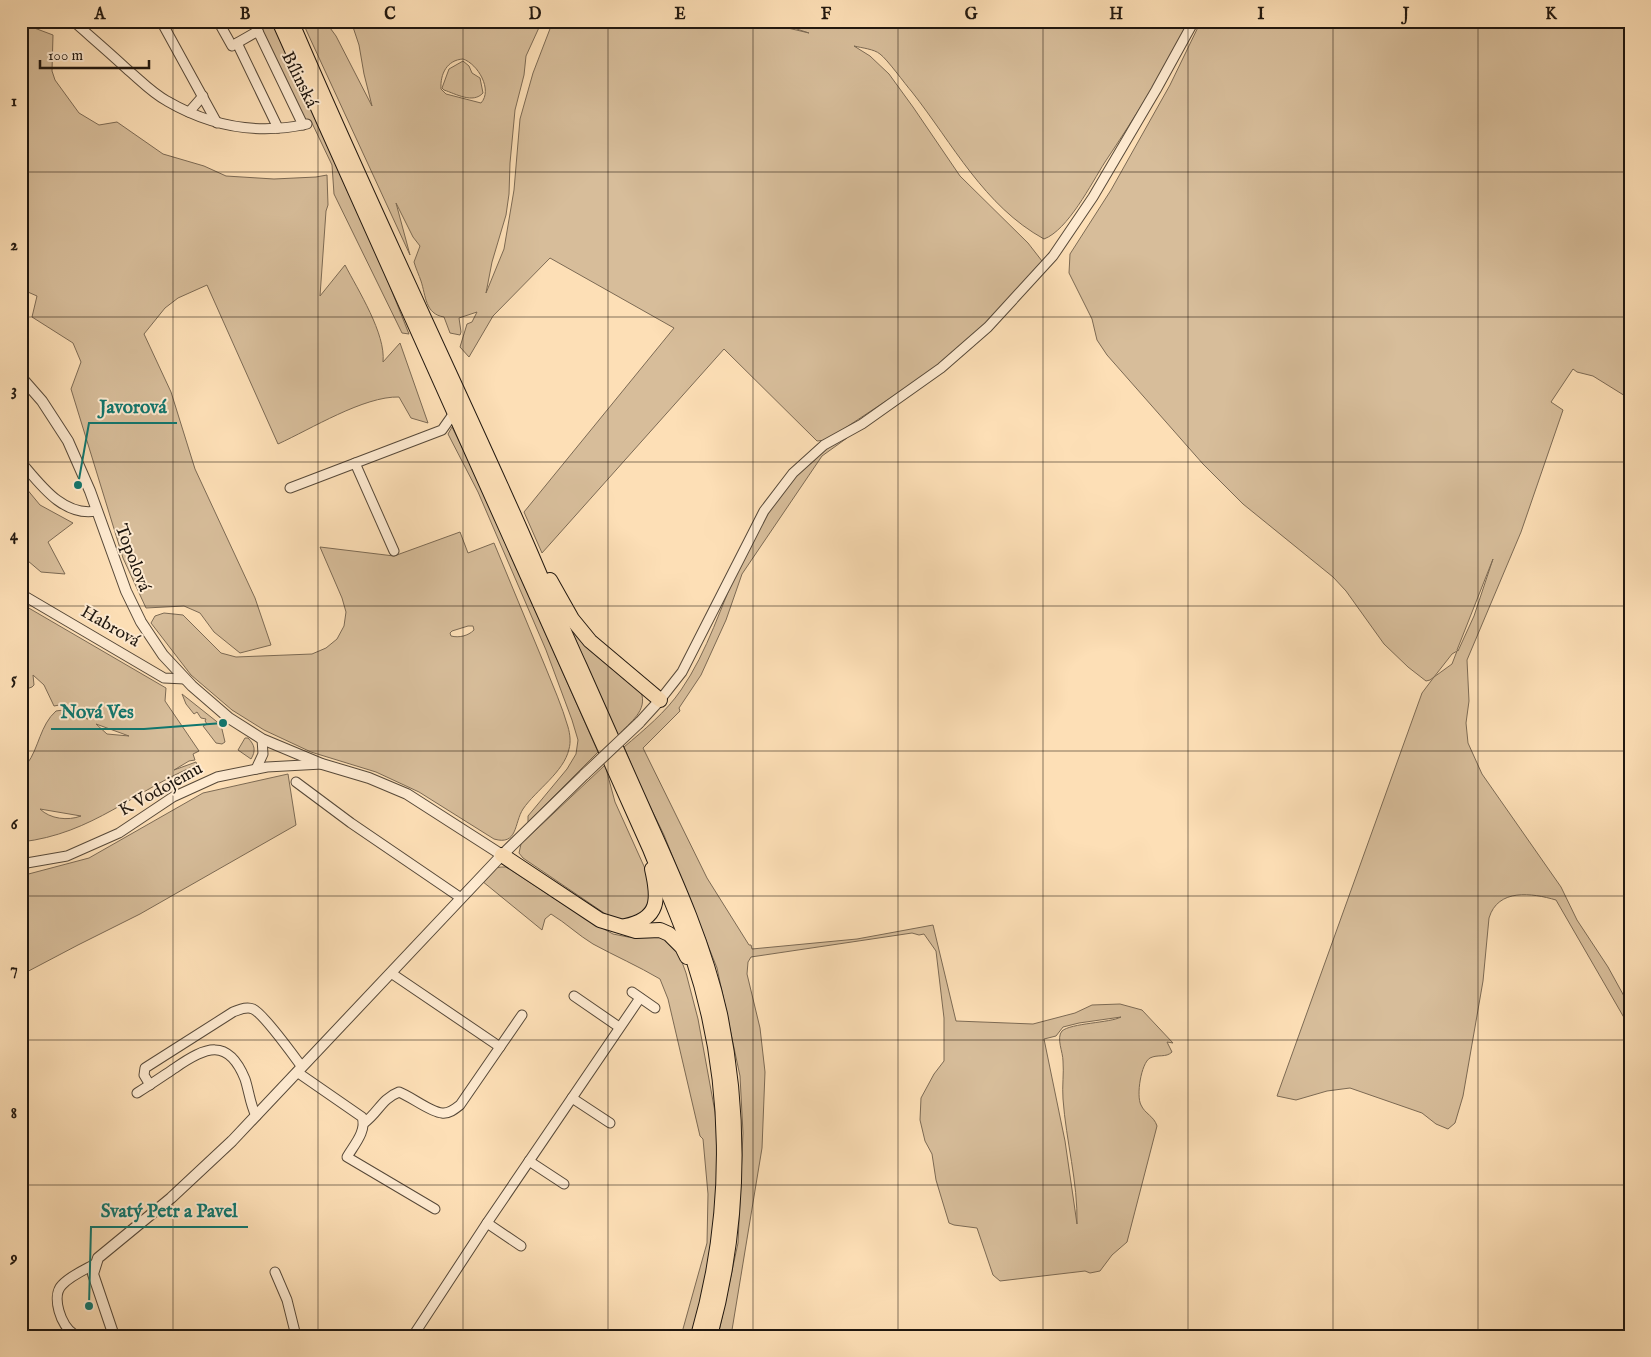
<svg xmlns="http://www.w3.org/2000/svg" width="1651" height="1357" font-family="'IM FELL English',serif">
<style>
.green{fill:#d7bd9a;stroke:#7c6a54;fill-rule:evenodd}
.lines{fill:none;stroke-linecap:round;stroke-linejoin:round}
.minor-casing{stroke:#574939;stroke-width:11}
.tertiary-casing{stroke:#574939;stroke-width:12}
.trunk-casing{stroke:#20170f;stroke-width:16}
.minor{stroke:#feead0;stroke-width:9}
.tertiary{stroke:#feead0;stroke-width:10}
.trunk{stroke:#fddfb6;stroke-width:14}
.tertiary-bridge-casing{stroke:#574939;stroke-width:12;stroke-linecap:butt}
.tertiary-bridge{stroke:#feead0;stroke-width:10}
.grid{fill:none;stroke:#20170f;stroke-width:1;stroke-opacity:0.55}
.labels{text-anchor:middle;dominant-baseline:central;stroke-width:4;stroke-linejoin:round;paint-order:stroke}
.street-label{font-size:18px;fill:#20170f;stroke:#feead0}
.leader{fill:none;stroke:#0f766e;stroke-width:2}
.callout-dot{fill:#0f766e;stroke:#feead0;stroke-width:2}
.callout-label{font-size:19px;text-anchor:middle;font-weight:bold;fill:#0f766e;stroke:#feead0;stroke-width:4;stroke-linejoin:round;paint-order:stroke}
.neatline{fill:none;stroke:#20170f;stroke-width:2}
.grid-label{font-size:16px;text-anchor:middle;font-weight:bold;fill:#20170f}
</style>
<rect width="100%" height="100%" fill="#fddfb6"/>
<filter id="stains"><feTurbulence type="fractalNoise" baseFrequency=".004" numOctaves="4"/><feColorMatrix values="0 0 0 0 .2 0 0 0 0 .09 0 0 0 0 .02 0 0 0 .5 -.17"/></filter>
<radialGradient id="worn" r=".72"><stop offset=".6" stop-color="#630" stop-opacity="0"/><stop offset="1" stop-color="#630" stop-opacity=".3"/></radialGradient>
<!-- green -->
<g class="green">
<path d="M255,21H272L310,104L333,159L383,269L409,334L402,333L334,194L332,165L311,121L302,119Z"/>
<path d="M302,21H325L336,36L372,106L364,74L359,45L351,21H542L526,56L524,75L515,110L510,163L509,194L506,215L492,262L486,293L504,249L514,190L520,119L533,73L553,21H758L809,33L772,21H1189C1165,70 1135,117 1105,162C1091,184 1068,230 1044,239C984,206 953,144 912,92C905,84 887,59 880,54C874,49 862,48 854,46L870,56L889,74L913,107L960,176L1028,243L1042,261L996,314L945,362L827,440L817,441L724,349L542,553L524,512L674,328L550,258L493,316L469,357L460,347L467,324L472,322L477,312L459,318L461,332L460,335L450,333L444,317C425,314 426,296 421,281C419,275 416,269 414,262L420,246L413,237L396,203L410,255ZM463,59C478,64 493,90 481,103L446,94L441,89C440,74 447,60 463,59Z"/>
<path d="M1201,21H1630V399L1593,376L1577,372L1573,369L1551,402L1563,410L1521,532L1467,660L1469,701L1466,723L1468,743L1482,774L1561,887L1577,920L1608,967L1630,1007V1028L1556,900C1532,893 1498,888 1489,918L1483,981L1463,1096L1455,1123L1448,1129L1436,1124L1422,1113L1350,1088L1327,1091L1296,1100L1277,1096L1422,693L1434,677L1430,680L1426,681L1408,667L1384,644L1346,591L1333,577L1243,504L1203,464L1107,355L1097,340L1092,319L1069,273L1070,254L1111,190L1170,85ZM1493,559L1474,616L1458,651L1457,650ZM1457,651L1452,664L1434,677L1452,654Z"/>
<path d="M21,23L53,35L52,71L55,80L79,113L99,125L117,122L163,154L204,166L226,176L274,179L316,177L327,175L328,205L326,211L320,296L345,265C358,290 386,334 383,362L400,343L428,423L411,418L399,397C364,396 311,429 278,444L207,285L178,298L165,308L144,334L171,392L195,469L255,598L271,645L240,653L214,632L200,613L184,606L146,608L123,558L71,389L81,362L73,343L32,317L37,296L21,289Z"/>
<path d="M463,61L469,66L472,73L480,78L483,93C473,104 456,94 444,90L442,88L449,69Z"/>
<path d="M452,427L471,465L598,752L528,822V816L567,769L576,754L578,740L572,720L546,650L478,492L448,434Z"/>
<path d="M847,438L822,456L742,574L726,620L701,675L679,708L680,711L643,748L707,878L749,945H751L752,949L857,939L933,925L956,1021L1033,1024L1075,1013L1092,1005L1120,1004L1142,1010L1173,1043L1167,1042L1172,1052C1166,1058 1158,1054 1150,1058C1141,1063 1136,1096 1141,1105C1145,1114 1154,1116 1157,1126L1127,1242L1112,1255L1100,1271L1090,1273L1085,1271L1000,1281L993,1275L977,1228L954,1225L949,1223L936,1180L932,1154L925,1141L920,1120L921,1098L934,1074L944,1061V1018L936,951L924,934L919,935L912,933L751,957L748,962L747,974L760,1028L765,1072L762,1148L731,1336H718L738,1243L743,1133L740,1076L717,968L664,835L642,790L624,747C644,730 666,712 681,690C708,651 721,605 741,562C752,538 766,515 782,494C799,469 818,448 847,438ZM1121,1017C1110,1023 1071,1023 1062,1031C1056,1038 1063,1052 1063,1061C1064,1073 1062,1086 1063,1099C1066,1141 1078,1182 1077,1224L1065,1141L1044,1039L1056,1036L1063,1027L1079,1023Z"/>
<path d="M21,482L40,505L73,523L48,542L65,574L41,572L21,555Z"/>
<path d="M460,532L468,553L494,543C511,584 528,625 545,666C553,686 562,706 568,727C570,734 571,742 569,749C564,772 536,790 523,809C514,823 518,846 494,839L419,792L376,772L311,752L264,730L232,710L191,675L151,623L155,616L164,613L183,615L221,653L236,657L312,654L326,648L337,639L344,626L346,612L342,598L320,547L394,556ZM468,626H473L474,630C468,636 459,638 451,636L450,633L452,631Z"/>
<path d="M27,607L166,688L165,701L199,751L193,754L195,760L189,761L174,770L196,762L197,765C135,790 93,834 21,842V806H26L21,803V758L27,764C39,748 40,725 56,711C67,708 77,717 88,719L65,704L54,706L44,685L33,675L34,685L32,687L21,691V609ZM96,724L129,736L107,734ZM40,809L81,816C68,821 50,819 40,809Z"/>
<path d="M569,625L641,692C648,711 630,722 618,735Z"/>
<path d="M182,694L221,725L225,742L222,744L216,743L203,726L207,724L205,721L206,719L201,718L197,712L194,714L186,704Z"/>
<path d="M245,738H248C255,745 256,751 251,759L238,750Z"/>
<path d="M605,765L615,802L652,884L649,912L627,921L610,917L523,858L519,853L521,844Z"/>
<path d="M288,774L296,825L140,914L78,945L21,975V876L89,858L203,793Z"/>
<path d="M501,867H506L586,919L613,934L628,937L664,936L678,951L686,973L698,1019L715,1112L718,1143V1175L709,1268L693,1336H681L707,1243L708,1194L703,1139L700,1136L668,999L660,979C638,966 615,956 593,944C578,935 566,923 551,914L545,919L542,930L482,881L495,868Z"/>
</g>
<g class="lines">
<!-- minor casing -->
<g class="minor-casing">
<g id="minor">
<path d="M73,21C91,37 110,53 128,70C140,80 152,93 167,101C210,126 258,135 307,124"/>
<path d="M161,21L217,123"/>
<path d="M218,21L232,46L237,43L278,128"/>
<path d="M253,21L303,125"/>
<path d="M237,43L258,31"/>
<path d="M189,112L203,96"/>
<path d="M21,462C40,484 63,517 96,511"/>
<path d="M355,463L394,551"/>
<path d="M290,488L442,430L454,413"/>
<path d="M21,594L164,678L185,679"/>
<path d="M660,700L682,672L764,511L793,473L824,445L862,424L941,368L988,327L1053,256L1093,197L1156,90L1194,21"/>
<path d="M256,769L263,754L262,739"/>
<path d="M296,782L351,823L461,898"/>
<path d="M21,864L67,856L119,833L173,797L217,777L267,767L322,764"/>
<path d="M391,973L500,1047"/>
<path d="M632,992L655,1008"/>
<path d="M574,996L619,1027"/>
<path d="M297,1072L362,1117C367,1131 354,1145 347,1157L435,1209"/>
<path d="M150,1085L144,1075L145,1068L233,1012C239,1010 246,1006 253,1009C264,1014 293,1055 302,1067"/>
<path d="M137,1093C150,1085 163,1076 175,1068C205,1047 228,1037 245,1079C249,1091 250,1104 256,1116"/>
<path d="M572,1098L610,1123"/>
<path d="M364,1123C379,1112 381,1099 399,1092C412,1097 430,1112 442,1113C449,1114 455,1109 460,1105L522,1015"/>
<path d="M529,1161L564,1184"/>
<path d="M487,1223L521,1246"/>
<path d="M275,1272L287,1300L296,1336"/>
<path d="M86,1336C83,1335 77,1335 74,1334C61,1327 51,1296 62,1285C70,1276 84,1270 95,1264"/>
<path d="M413,1336L487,1223L640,998"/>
</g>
</g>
<!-- tertiary casing -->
<g class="tertiary-casing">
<g id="tertiary">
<path d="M21,377L42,401L68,441L90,491L126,591L141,622L163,655L192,686L229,718L262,739L322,764L369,778L407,794L502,855"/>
<path d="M639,723L660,700"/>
<path d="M114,1336L93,1274L98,1258L171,1198L232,1141L502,855L585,774"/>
</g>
</g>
<!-- trunk casing -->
<g class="trunk-casing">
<g id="trunk">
<path d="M279,21L650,849C664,884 680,919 692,955C733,1078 734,1212 698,1336"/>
<path d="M291,21C364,193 445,360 521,531C541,576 559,622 580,667C603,719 626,770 649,822C677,884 705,947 720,1014C742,1121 739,1230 710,1336"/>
<path d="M550,580L572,619L590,641L660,700"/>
<path d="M502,855L600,920L636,931L660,930L669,934L682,947L687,957"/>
<path d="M625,926C660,919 659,899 652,869"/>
</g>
</g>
<!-- minor -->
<use href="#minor" class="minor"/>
<!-- tertiary -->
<use href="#tertiary" class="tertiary"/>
<!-- trunk -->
<use href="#trunk" class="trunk"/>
<!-- tertiary-bridge casing -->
<g class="tertiary-bridge-casing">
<path id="tertiary-bridge" d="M585,774L639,723"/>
</g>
<!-- tertiary-bridge -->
<use href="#tertiary-bridge" class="tertiary-bridge"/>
</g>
<!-- grid -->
<path class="grid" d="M173,21V1336M318,21V1336M463,21V1336M608,21V1336M753,21V1336M898,21V1336M1043,21V1336M1188,21V1336M1333,21V1336M1478,21V1336M21,172H1630M21,317H1630M21,462H1630M21,606H1630M21,751H1630M21,896H1630M21,1040H1630M21,1185H1630"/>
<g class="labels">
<!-- street labels -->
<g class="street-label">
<text transform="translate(299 80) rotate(64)">Bílinská</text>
<text transform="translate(132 558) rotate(69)">Topolová</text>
<text transform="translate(110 627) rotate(30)">Habrová</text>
<text transform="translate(161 790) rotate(-29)">K Vodojemu</text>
</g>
</g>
<!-- callouts -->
<path class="leader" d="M78 485L89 423H177M223 723L144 729H51M89 1306L91 1227H248"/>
<g class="callout-dot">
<circle cx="78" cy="485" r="5"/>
<circle cx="223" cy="723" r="5"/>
<circle cx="89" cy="1306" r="5"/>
</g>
<g class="callout-label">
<text x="133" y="413">Javorová</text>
<text x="97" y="718">Nová Ves</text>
<text x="169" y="1217">Svatý Petr a Pavel</text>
</g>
<!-- margin -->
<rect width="1651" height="1357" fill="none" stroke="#fddfb6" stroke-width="55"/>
<!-- scale -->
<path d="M40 60v8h109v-8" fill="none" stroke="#20170f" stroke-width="2.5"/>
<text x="48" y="60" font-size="15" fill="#20170f" stroke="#feead0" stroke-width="4" paint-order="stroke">100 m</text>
<rect x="28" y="28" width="1596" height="1302" class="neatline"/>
<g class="grid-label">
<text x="100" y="19">A</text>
<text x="245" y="19">B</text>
<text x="390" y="19">C</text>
<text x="535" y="19">D</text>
<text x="680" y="19">E</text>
<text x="826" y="19">F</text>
<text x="971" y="19">G</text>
<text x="1116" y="19">H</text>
<text x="1261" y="19">I</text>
<text x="1406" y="19">J</text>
<text x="1551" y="19">K</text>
<text x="14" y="106">1</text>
<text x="14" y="250">2</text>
<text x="14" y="395">3</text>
<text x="14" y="540">4</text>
<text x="14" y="684">5</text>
<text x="14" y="829">6</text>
<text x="14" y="974">7</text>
<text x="14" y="1118">8</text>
<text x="14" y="1263">9</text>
</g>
<rect width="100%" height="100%" filter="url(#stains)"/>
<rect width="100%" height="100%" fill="url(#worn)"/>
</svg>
